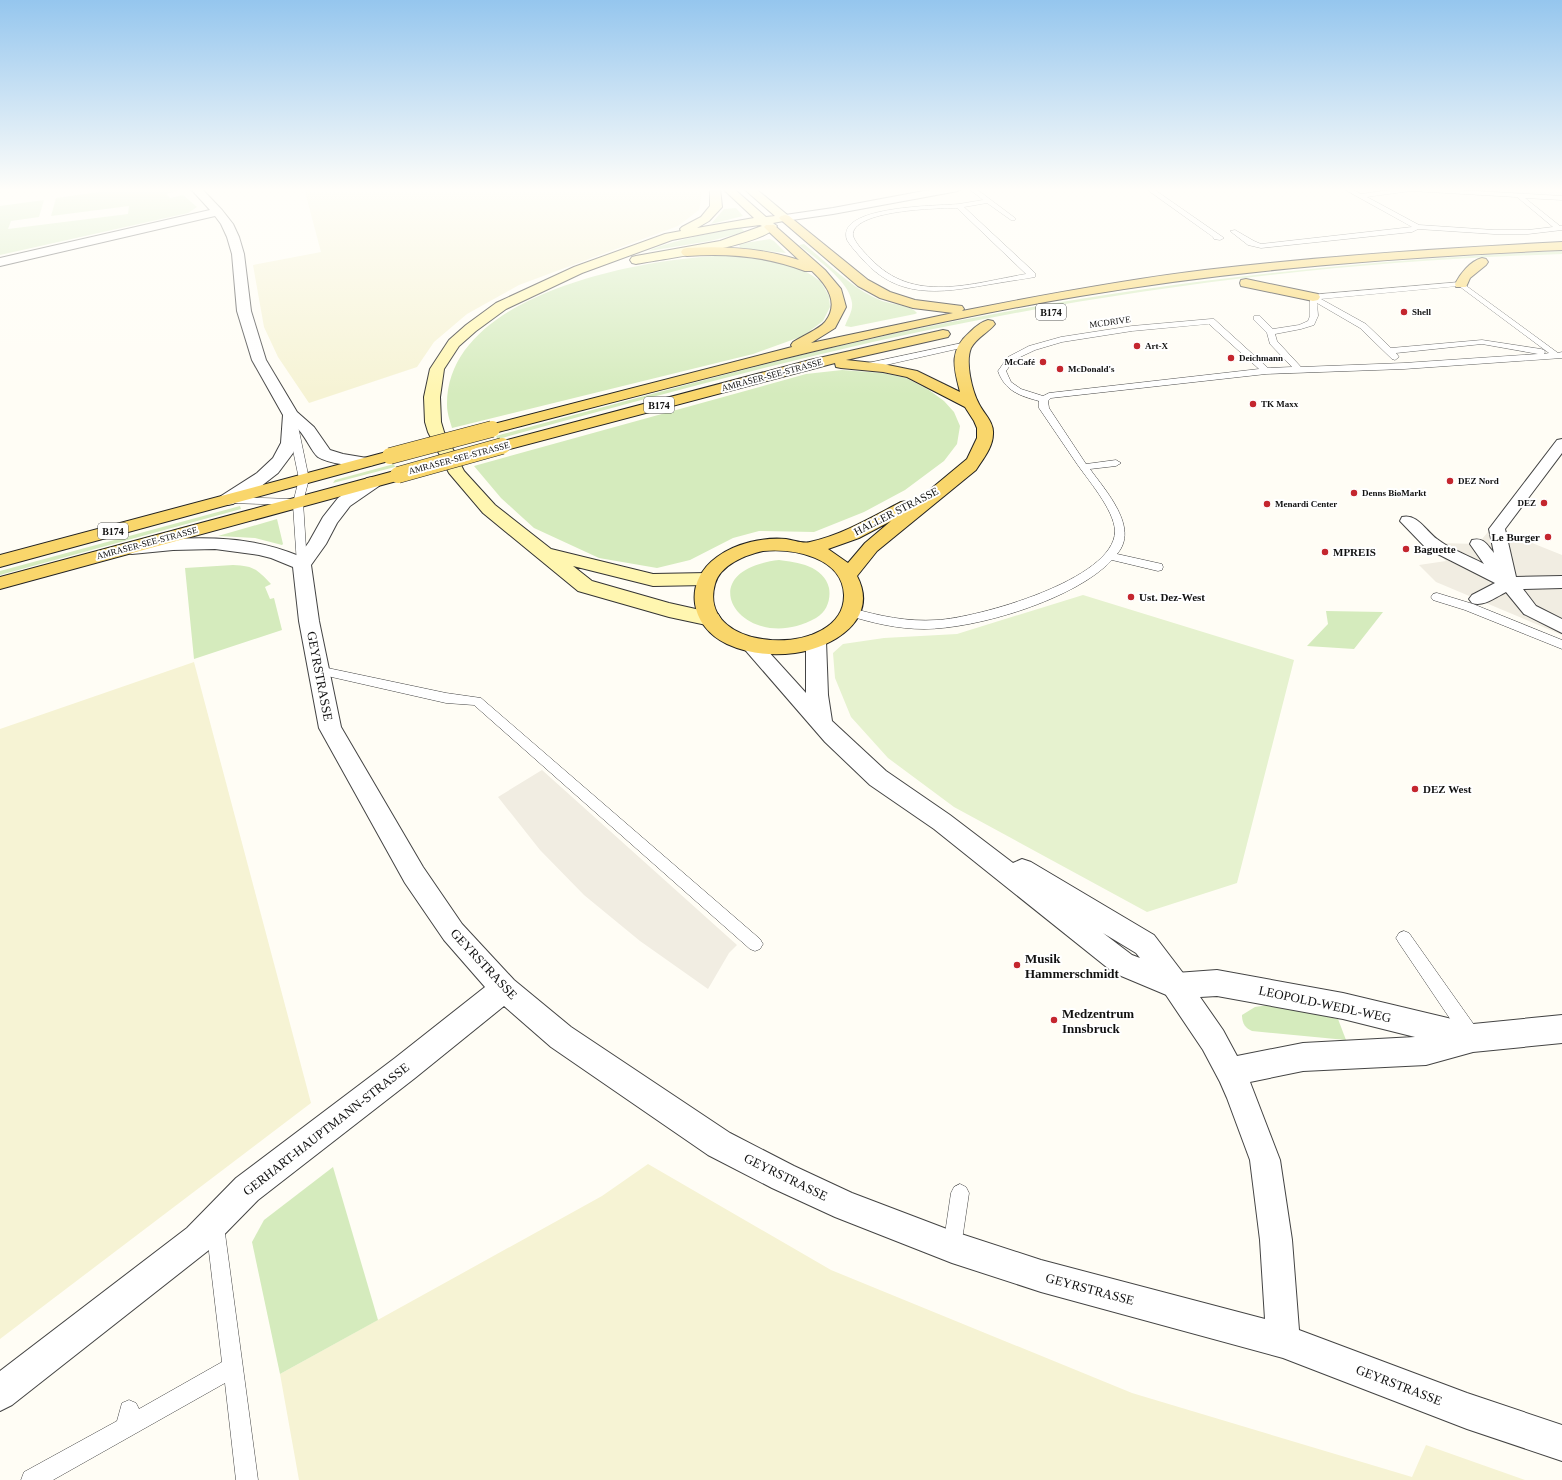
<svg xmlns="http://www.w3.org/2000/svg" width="1562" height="1480" font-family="Georgia,serif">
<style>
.industrial{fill:#eee6ef}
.farmland{fill:#f6f3d4}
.green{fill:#d5ebbd}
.pitch{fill:#e6f2cf}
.plaza{fill:#f1ede2}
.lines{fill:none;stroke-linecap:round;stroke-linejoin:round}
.service-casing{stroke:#444;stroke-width:1}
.pedestrian-casing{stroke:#444;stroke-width:2}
.minor-casing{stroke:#444;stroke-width:2}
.tertiary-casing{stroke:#444;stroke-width:2}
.secondary-casing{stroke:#333;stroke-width:2}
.primary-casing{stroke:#222;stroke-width:2}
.service{fill:#fff;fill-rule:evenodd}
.pedestrian{fill:#fff;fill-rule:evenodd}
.minor{fill:#fff;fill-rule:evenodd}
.tertiary{fill:#fff;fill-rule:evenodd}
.secondary{fill:#fff6b0;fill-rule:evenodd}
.primary{fill:#f9d66b;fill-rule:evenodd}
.primary-bridge-casing{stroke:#222;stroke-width:17;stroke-linecap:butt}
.primary-bridge{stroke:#f9d66b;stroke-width:16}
.poi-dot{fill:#c4262e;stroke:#fff;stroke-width:1.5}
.labels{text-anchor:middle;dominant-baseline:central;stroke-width:4;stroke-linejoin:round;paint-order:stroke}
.far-poi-label{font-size:9px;font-weight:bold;fill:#111;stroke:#fff;text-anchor:start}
.far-street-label{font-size:9px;fill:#111;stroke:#fff}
.shield{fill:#fff;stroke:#585858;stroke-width:1}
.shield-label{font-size:10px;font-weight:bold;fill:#111}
.street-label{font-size:11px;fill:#111;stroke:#fff}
.poi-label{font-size:11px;font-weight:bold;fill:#111;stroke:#fff;text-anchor:start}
.near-street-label{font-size:13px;fill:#111;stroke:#fff}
.near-poi-label{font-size:13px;font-weight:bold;fill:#111;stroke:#fff;text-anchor:start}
</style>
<rect width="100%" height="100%" fill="#fffdf5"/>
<!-- industrial -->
<path class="industrial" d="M1449,188H1562V197Z"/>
<!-- farmland -->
<g class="farmland">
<path d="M304,188H698L702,193L699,210L678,226L519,285L467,314L434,342L417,367L309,403L278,357L264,327L253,265L321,252Z"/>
<path d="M194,662L311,1103L0,1339V729Z"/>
<path d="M648,1164L831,1270L1132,1393L1412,1477L1426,1445L1525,1480H299L280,1374L602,1196Z"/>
</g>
<!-- green -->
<g class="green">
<path d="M100,188H175L178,191L166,194L170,198L183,195L197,207L188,213L0,255V206L44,200L39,217L11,221L8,229L128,214L129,206L51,216L56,198L99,192Z"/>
<path d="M736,208L743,216L711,224L724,209Z"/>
<path d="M741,228L745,232L710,241L649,251C659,244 725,229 741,228Z"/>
<path d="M770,239L774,241L786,253L740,248L739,244Z"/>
<path d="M804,244C829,264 852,289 882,301C891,304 912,306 917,313L915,314L851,327L845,326C848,318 853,311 852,303C850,281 815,258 799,245Z"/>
<path d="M1562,251V254C1368,260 1175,282 984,319C820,350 659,395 498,439L496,436C647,396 797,352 951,322C1153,282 1356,260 1562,251Z"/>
<path d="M734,255L763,258L798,267L813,276L821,282L829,296L830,307L823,321L803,336L753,354L452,428C450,421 447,413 447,405C446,291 649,257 734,255Z"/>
<path d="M842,370L882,373L906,378L929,390L944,401L954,412L960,426L957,444L944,461L905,490L864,512L814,532L759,531L733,538L690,560L657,568L599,558L534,528L501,498L474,466L806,374Z"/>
<path d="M394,464L395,467L333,483L335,480Z"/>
<path d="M240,506L241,509L0,575V571Z"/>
<path d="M277,519L283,544L282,545L255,538L218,536Z"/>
<path d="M779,560C797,562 824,566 829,588C831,599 827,612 816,618C745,658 684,571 779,560Z"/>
<path d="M233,565C254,566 257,569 271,584L265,587L270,599L274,598L282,630L194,659L185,568Z"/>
<path d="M1326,611L1383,612L1354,649L1307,646L1328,624Z"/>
<path d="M1268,1005L1297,1009L1338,1019L1346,1040L1252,1031C1245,1028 1242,1023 1242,1015L1255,1007Z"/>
<path d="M333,1167L378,1320L280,1374L252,1242L264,1220Z"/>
</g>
<!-- pitch -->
<path class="pitch" d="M1083,595L1294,660L1237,883L1147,912L954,807L888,758L851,717L835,678L833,653L843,644L884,638L957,634Z"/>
<!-- plaza -->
<g class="plaza">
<path d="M1492,527L1562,555V635L1436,582L1419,565L1446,561L1430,545L1438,543L1478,544Z"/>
<path d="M542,770L737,945L729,953L708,989L640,941L584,895L540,850L498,797Z"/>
</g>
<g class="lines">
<!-- service casing -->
<g class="service-casing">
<g id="service">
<path d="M968,188H975L1015,218V220H1011L987,203L964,207L1035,273V277C1019,280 1002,282 986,285C940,293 899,299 864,261C858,254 851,247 847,240C835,205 940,206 959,204C967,203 975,201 983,200ZM957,208L1026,274C972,283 913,305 870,258C864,252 856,244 853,236C850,210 939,208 957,208Z"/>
<path d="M1145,188H1152L1224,238L1220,240L1214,239L1213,237Z"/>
<path d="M1342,188H1350L1361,194L1404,188H1426L1562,196V200L1525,198L1560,226H1562V230L1528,234H1494L1418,229L1412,232L1261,248L1248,245L1230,231L1235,230L1254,241L1261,244L1412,227ZM1411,191L1517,197L1553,227L1528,230H1494L1419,225L1367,197Z"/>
<path d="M1461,282L1558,353L1562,352V358L1404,369L1266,374L1051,398L1048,401L1049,408L1086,464L1116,460L1121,463L1116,466L1090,469C1105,490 1140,528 1117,554L1162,564L1163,567L1162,570L1158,571L1112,560C1076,599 977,629 924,629C898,629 872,623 847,615L845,612L847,609L851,608C880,616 907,622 937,620C976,618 1115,580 1115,531C1114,509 1087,479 1075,461C1063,443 1051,426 1039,408V401C1020,396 1005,391 998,371L1008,357L1029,346L1061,337L1132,326L1211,319H1214L1268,368L1292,367L1270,344L1267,333L1254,320V316H1260L1273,329L1299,325L1308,321L1310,316V295ZM1459,286L1549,353L1544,354L1545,352L1544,350L1541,349L1482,340L1391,348L1366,324L1321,299ZM1317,303L1360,328L1392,359L1395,360L1399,357L1396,353L1482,344L1538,354L1404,363L1301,367L1277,341L1275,334L1301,329L1314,325L1318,316ZM1209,324L1259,369L1049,393L1043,396L1021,389L1011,382L1006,371L1014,360L1035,350L1062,342L1132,331Z"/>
<path d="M967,342L971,344L970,346L868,369L864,366L868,363Z"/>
<path d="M293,423L298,426L309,479L303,502L307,564L306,567H298L297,564L293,505L228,503L223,500L228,497L294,499L299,479L288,426Z"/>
<path d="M1437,593L1473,604L1562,640V649L1465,610L1433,600L1431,597L1433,594Z"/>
<path d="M318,666L446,693L481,698L760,939L763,944L760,949L755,951L750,949L474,705L446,703L314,673L312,670L314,667Z"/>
<path d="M1404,931L1409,933L1477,1029L1479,1035L1477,1041L1471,1043L1465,1041L1399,943L1396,938L1399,933Z"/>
<path d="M960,1184L966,1187L969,1193L961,1247L959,1254L952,1256L945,1254L943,1247L951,1193L954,1187Z"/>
<path d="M215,1217L222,1219L224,1226L258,1480H236L225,1383L53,1480H21L24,1472L117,1421L122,1403L129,1400L136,1403L139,1409L222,1362L206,1226L208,1219Z"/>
</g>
</g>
<!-- pedestrian casing -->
<g class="pedestrian-casing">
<path id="pedestrian" d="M1562,439V453L1505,529L1516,577L1562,576V588L1523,589L1536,606L1562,619V633L1524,614L1506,592C1496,597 1484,607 1472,603L1469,599L1472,595L1495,583L1426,548L1400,521L1402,517C1417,513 1426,531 1437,539C1449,549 1470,556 1484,564L1470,544L1472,540C1484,537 1487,545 1494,553L1489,529L1557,440Z"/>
</g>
<!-- minor casing -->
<g class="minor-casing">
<g id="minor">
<path d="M190,188H201L222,210L233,224L239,237L244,254L251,311L266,360L297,412L314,427L330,450L343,454L373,459L375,462L373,465C361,468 329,464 318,457C311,451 306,437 298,429L297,443L293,453L278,473L260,487L233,504L227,505L221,504L218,500L221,496L257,473L273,458L281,443L283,415L252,360L237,311L232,254L227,237L221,224L215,216L0,266V258L210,210Z"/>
<path d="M940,188H963L958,191L833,214L785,221L781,220L779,218L781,216L785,215L833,208Z"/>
<path d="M373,477L379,478L381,482L379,486L350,506L337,523L326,544L311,565L319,621L341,727L423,867L462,924L514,980L571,1027L730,1133L794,1166L852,1193L952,1231L1041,1260L1265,1319L1260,1240L1250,1160L1227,1098L1220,1082L1203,1050L1166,995L1163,986L1166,977L1176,973L1217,970L1343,993L1473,1024L1562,1015V1043L1473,1052L1426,1065L1303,1071L1250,1082L1280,1160L1292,1240L1299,1330L1467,1393L1562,1425V1461L1467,1429L1283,1358L1041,1292L952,1263L835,1217L772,1188L708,1155L551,1047L504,1006L415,1078L258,1200L209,1250L12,1405L0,1411V1371L187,1228L236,1178L395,1058L485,987L444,940L405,883L319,728L299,621L293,567L271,558L259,555L215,549L173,550L132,554L126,552L123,548L126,544L132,542C188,537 245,533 299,556L309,542L323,517L338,498L367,478ZM1217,996L1343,1019L1415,1037L1303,1043L1237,1056L1223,1030L1200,997Z"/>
</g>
</g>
<!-- tertiary casing -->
<g class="tertiary-casing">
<path id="tertiary" d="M816,634L823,636L826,641L828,695L832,721L886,771L950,815L1013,863L1022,859L1031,862L1154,935L1186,977L1189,986L1186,995L1176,999L1114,973L934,829L870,785L825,742L740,644L743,639L750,637L757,639L806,693V641L809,636ZM1103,933L1136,953L1140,958L1132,955Z"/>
</g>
<!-- secondary casing -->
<g class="secondary-casing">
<path id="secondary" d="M710,188H720L722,207L709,221L697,228L754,218L722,188H733L766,217L775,216L743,188H755L791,218L789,220L773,223L777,226C763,246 662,259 636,264L632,263L630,260L632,257L636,256L720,241L762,226L760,225L729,229L672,240L582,273L506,309L476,331L459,346L444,369L440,397L441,422L444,432L464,471L495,505L551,549L653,574L707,573L714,575L716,579L714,583L707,585L653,586L573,566L592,581L669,603L718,614L721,619L718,624L711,626L669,617L578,591L483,513L449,473L428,432L425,422L424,397L430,369L449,340L466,325L496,303L574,267L665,234L681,231L680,229L682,227L701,217L710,206Z"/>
</g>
<!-- primary casing -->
<g class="primary-casing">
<g id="primary">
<path d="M785,215L789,216L868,280L890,292L915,300L962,306L964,309L962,311C1043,295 1123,280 1205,270C1324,256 1443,248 1562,242V250C1401,257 1239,269 1080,296C883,329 691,382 498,432L492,434L486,432L484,429L486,426L792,347L791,345L793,342C801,337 819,329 825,322C840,303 827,285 812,271H805C766,256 728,253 687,256L683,255L681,252L683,249L687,248C726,246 762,248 799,260L766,229L764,227L766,225H774L825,270L841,289L846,307L835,328L811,343L953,313L913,308L880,298L858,286L781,220L779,218L781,216Z"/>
<path d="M1482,258L1486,259L1488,262L1486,265L1470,278L1466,287H1456L1455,284C1460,274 1470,261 1482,258Z"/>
<path d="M1246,279L1313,293L1318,294L1320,297L1318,300L1313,301L1241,286L1240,283L1241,280Z"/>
<path d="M988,320L993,321L995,324C988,333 977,337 971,348C965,362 972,391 979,404C984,414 994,422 993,434C993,447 983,459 976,470L877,551L857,576C880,620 832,648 795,653C772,656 749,654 727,644C690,627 682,582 717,557C736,543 763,537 786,539C793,540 803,544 810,542C842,535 872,517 901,502L907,501L914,503L967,459L977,438V428L974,421L965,407L907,377L883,372L841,368L836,367L835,363L502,451L496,449L494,446L496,443L810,360L943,330L948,331L950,334L948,337L846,360L883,364L917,371L960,392C954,368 948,351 970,332C975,327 981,322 988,320ZM891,521L865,543L848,563L828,549L859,538ZM763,551C793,548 843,557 844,595C845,659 695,655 715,584C720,565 745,555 763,551Z"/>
<path d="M390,451L396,453L398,456L396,459L0,567V555Z"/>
<path d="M398,470L404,471L406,475L404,479L0,589V577Z"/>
</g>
</g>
<!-- service -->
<use href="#service" class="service"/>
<!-- pedestrian -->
<use href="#pedestrian" class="pedestrian"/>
<!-- minor -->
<use href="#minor" class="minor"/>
<!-- tertiary -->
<use href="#tertiary" class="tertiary"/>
<!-- secondary -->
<use href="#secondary" class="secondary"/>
<!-- primary -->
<use href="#primary" class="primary"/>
<!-- primary-bridge casing -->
<g class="primary-bridge-casing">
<g id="primary-bridge">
<path d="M390,456L492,429"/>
<path d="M398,475L502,446"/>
</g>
</g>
<!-- primary-bridge -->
<use href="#primary-bridge" class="primary-bridge"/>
</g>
<!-- sky -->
<linearGradient id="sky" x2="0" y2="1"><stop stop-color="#95c6ee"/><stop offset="0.48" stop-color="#fffefa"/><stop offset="1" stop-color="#fffefa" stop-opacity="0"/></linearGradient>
<rect width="1562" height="395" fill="url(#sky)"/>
<!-- markers -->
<g class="poi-dot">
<circle cx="1404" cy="312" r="4"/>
<circle cx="1137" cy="346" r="4"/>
<circle cx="1231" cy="358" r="4"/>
<circle cx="1043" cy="362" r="4"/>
<circle cx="1060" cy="369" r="4"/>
<circle cx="1253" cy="404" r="4"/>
<circle cx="1450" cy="481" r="4"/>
<circle cx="1354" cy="493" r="4"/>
<circle cx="1544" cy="503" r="4"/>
<circle cx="1267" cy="504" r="4"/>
<circle cx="1548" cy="537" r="4"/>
<circle cx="1406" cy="549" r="4"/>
<circle cx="1325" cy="552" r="4"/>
<circle cx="1131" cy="597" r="4"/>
<circle cx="1415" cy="789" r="4"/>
<circle cx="1017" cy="965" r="4"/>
<circle cx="1054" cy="1020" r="4"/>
</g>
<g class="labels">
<!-- far-poi labels -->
<g class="far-poi-label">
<text x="1412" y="312">Shell</text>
<text x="1145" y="346">Art-X</text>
<text x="1239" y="358">Deichmann</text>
<text x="1035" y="362" text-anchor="end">McCafé</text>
<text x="1068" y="369">McDonald's</text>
<text x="1261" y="404">TK Maxx</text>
<text x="1458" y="481">DEZ Nord</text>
<text x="1362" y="493">Denns BioMarkt</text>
<text x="1536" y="503" text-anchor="end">DEZ</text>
<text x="1275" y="504">Menardi Center</text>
</g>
<!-- far-street labels -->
<g class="far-street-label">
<text transform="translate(1110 322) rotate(-8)">MCDRIVE</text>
<text transform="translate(772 375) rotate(-15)">AMRASER-SEE-STRASSE</text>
<text transform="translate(459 458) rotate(-15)">AMRASER-SEE-STRASSE</text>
<text transform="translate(147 543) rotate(-15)">AMRASER-SEE-STRASSE</text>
</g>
<!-- shield labels -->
<g class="shield">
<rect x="1036" y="304" width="30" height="16" rx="3"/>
<rect x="644" y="397" width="30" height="16" rx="3"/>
<rect x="98" y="523" width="30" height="16" rx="3"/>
</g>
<g class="shield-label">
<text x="1051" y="312">B174</text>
<text x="659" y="405">B174</text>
<text x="113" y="531">B174</text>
</g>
<!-- street labels -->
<g class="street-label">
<text transform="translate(896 511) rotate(-27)">HALLER STRASSE</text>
</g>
<!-- poi labels -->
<g class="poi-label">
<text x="1540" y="537" text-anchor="end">Le Burger</text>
<text x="1414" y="549">Baguette</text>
<text x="1333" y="552">MPREIS</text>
<text x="1139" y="597">Ust. Dez-West</text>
<text x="1423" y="789">DEZ West</text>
</g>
<!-- near-street labels -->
<g class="near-street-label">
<text transform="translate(320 676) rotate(79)">GEYRSTRASSE</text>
<text transform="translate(484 964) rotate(47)">GEYRSTRASSE</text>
<text transform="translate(1325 1004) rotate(12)">LEOPOLD-WEDL-WEG</text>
<text transform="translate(326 1129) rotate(-38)">GERHART-HAUPTMANN-STRASSE</text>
<text transform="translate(786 1177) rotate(26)">GEYRSTRASSE</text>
<text transform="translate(1090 1289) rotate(15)">GEYRSTRASSE</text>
<text transform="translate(1399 1385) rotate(21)">GEYRSTRASSE</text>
</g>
<!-- near-poi labels -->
<g class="near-poi-label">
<text x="1025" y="958">Musik<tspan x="1025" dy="15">Hammerschmidt</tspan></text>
<text x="1062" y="1013">Medzentrum<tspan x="1062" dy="15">Innsbruck</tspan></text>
</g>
</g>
</svg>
